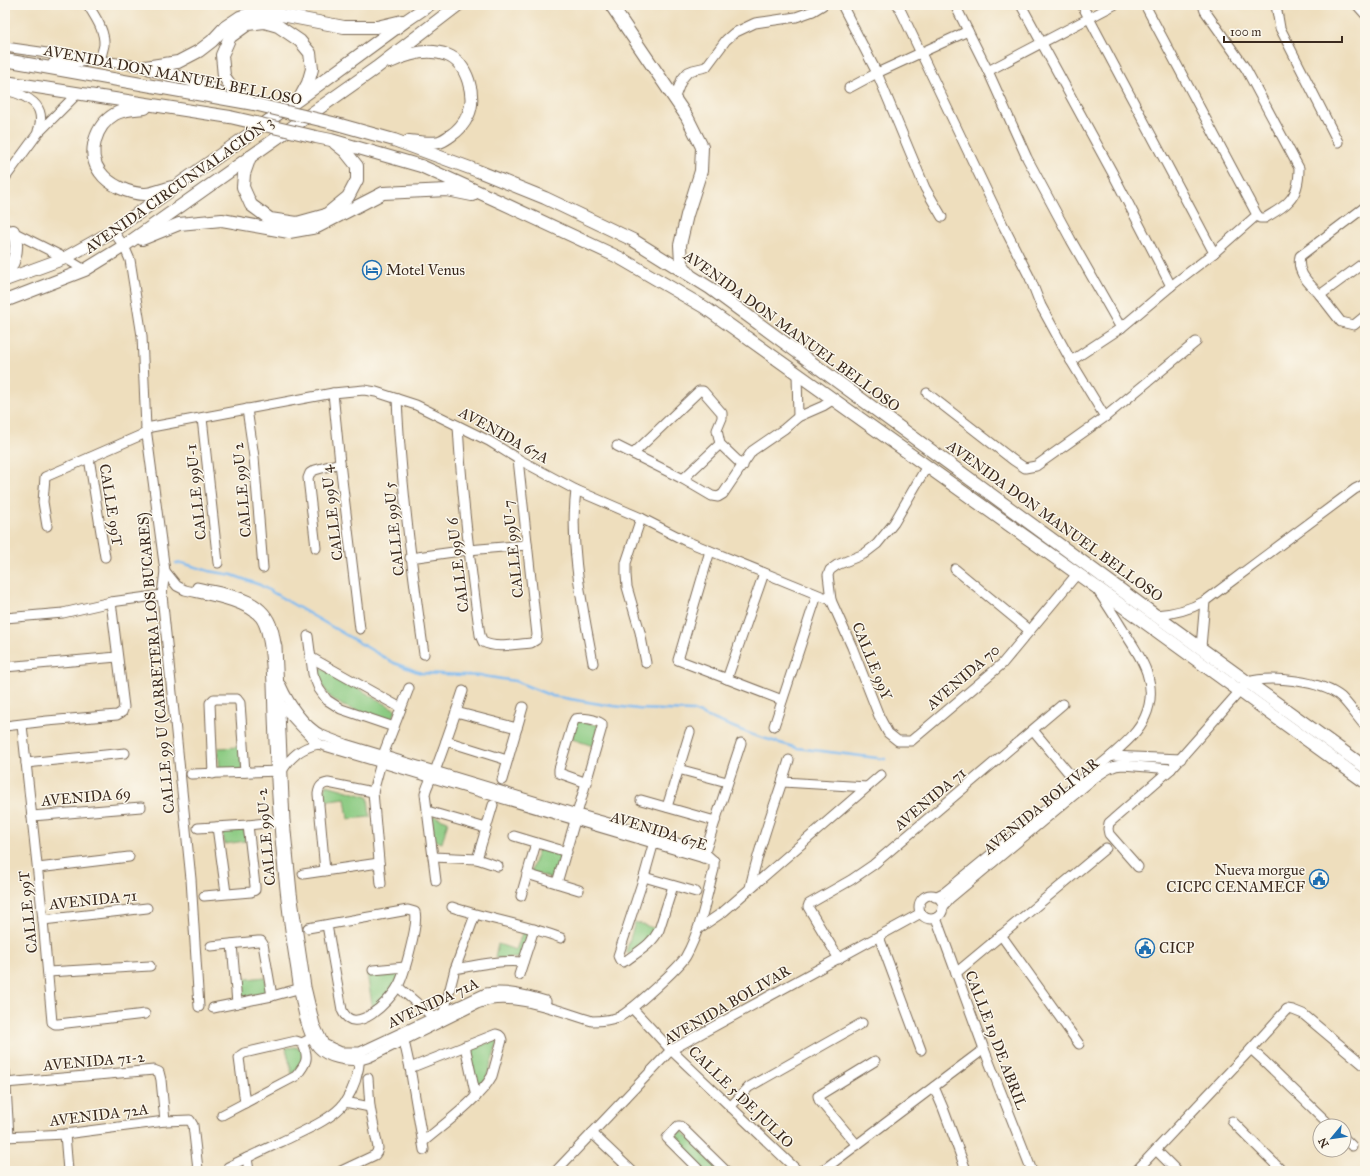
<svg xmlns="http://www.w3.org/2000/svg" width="1370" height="1176" font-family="'IM FELL Great Primer',serif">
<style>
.green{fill:#8aca81;stroke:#627a50}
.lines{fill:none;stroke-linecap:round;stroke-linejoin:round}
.stream{stroke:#7fbbf1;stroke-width:2.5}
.minor-casing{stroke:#7a6956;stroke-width:11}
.major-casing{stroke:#7a6956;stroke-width:14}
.minor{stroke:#fff;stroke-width:9}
.major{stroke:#fff;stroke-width:12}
.major-bridge-casing{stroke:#7a6956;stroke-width:14;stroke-linecap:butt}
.major-bridge{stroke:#fff;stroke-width:12}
.labels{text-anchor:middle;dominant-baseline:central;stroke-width:3;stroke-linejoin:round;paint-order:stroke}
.street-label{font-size:15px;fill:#3b2a1e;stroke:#fbf7ec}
.poi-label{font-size:15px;fill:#3b2a1e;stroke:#fbf7ec;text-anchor:start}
</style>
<rect width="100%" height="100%" fill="#fbf7ec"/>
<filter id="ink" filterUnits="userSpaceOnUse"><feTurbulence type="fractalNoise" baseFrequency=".025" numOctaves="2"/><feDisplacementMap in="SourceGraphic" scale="8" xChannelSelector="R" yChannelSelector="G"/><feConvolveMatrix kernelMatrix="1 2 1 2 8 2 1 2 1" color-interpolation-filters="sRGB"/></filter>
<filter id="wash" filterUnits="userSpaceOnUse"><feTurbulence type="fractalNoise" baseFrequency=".012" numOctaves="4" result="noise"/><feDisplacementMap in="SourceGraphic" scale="16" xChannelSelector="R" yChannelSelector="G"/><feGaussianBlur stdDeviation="0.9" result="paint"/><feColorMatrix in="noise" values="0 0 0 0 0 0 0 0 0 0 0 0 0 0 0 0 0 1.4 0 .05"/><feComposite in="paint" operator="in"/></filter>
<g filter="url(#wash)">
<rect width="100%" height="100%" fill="#eedebd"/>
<!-- green -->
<g class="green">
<path d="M320,667L396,710L391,722L343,706L329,696L318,677Z"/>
<path d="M576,721L598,725L593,746L572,739Z"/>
<path d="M240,747L242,770L220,771L218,748Z"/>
<path d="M327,785L368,797L370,817L348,819L345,798L323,801L322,793Z"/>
<path d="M431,815L448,821L442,843L434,840Z"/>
<path d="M244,830L245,841L225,844L222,831Z"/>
<path d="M539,848L561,856L554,879L531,872Z"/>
<path d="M635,922L656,929L650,941L630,953L626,952Z"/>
<path d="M523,931L528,933L519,958H495L498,944L516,950Z"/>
<path d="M401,970L392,993L373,1009L367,974Z"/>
<path d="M265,977L267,992L240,998L238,980Z"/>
<path d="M499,1039L486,1079L477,1088L468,1050Z"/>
<path d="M295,1047L302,1049C304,1060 300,1068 292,1074L286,1048Z"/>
<path d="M681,1130L722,1171H703L671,1139Z"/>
</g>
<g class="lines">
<!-- stream -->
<path class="stream" d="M176,563H182L209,571L232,575L260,585L394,663L421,673L483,676L515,681L552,696L606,705L638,709L693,711L753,735L797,748L885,759"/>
</g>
</g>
<g filter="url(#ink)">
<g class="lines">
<!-- minor casing -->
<g class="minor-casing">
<g id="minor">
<path d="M88,5C95,17 105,30 104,45C103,50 101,56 100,61"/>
<path d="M842,5L877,73L925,188L942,217"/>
<path d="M898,5L1003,225L1030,278L1041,306L1071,361L1105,417"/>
<path d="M955,5L988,71L1027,158L1071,240L1121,328"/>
<path d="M1021,5L1112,172L1171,286"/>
<path d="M1082,5L1214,253"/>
<path d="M1203,5L1205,11L1246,69L1299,168C1299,178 1297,193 1289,201C1283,208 1273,213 1265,218H1260L1257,215"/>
<path d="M1276,5L1280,28L1338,142"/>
<path d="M1357,5L1365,14"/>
<path d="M5,47L145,67"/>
<path d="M988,71L1114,5"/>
<path d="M849,88L877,73L968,31"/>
<path d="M5,90C27,95 48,105 38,131"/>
<path d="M674,99L682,79L688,72L693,70L706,67L726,40L734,33L755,23L796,17L813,11L823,5"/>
<path d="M5,178L38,133L78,93"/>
<path d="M1365,207L1300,256C1296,273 1309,283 1320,295L1365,262"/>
<path d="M5,228L65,258L85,270"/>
<path d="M113,231L124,246L130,260L142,336L146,428L165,571L162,595L191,879L199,1007"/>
<path d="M1320,295L1341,322L1354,325L1365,316"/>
<path d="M1071,361L1121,328L1171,286L1214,253L1257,215L1145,5"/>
<path d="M797,373L798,417"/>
<path d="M333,393L340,463L360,629"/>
<path d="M927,393L1013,460L1025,468L1036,466L1105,417L1196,342"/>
<path d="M397,399C401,485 412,570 424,654"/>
<path d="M247,409L254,457L263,568"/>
<path d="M202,418L218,563"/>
<path d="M458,426C462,496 470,565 480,635L483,642C496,649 516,644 531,643L536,640L537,635L518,459"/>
<path d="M146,428L333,393L364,390L376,392L416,405L489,441L518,459L576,490L641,518L686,541L831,600"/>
<path d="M617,446L683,479L712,496L718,497L723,494L752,451L784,429L798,417L823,406L834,399"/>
<path d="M633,454L699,391H703L722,413V418L717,430L720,444L743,466"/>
<path d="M89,458L105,557"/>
<path d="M927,466L894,523L877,544L864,554L837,565L830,570L828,575L831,600L852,647L879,716L888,733L898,741H911L1002,664L1077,574"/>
<path d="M683,479L720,444"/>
<path d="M576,490C569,548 583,607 593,663"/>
<path d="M641,518L626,563V575L627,587L640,632L646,663"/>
<path d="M47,526L43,502L45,477L146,433"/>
<path d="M316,548L308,478L310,473L315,470L340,463"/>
<path d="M710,551L678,660L782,700"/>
<path d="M410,558L468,550L527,545"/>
<path d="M955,569L1030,631"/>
<path d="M165,571L177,586L185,590C206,595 247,601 260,618C273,635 272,694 273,716C276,801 282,886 296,970C299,991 304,1032 318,1048C327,1058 347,1062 360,1060C364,1059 368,1058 372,1056L477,1004C511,990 558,1011 592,1021C602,1021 610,1020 619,1017C630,1012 681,966 686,956C701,929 706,898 714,869V861"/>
<path d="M197,587C226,594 263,595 273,629C275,635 275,641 277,647L285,821L292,893L306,987L315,1025L324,1044L341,1052H360L486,993C507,990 526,995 546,1001"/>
<path d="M1155,615C1174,614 1189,610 1205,601L1355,489L1365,484"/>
<path d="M5,618L63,613L111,602L162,595"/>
<path d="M308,636L313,674L319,689L327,700L341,709L394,727"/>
<path d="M1201,647L1205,601"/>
<path d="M310,657L401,708"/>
<path d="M5,667L117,657"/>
<path d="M727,679L764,573"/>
<path d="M281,685C289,703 304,726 322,735C329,738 337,741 345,744L577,814L656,836L704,852L714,861"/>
<path d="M279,701C290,717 304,730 318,744L714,861"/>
<path d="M456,712L517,728"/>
<path d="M22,725L43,920L52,1022L55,1024H58L145,1014"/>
<path d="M5,726L47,721L117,715L122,712L124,707L111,602"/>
<path d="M774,726L817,595"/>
<path d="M1033,730L1077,783"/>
<path d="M446,741L507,760"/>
<path d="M1111,756L1181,759"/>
<path d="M26,763L125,753"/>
<path d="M678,769L727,782"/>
<path d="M191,774L282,771C291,756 301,748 318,744"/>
<path d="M213,774L210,703L214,699H237L240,703L245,772"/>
<path d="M502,780L523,707"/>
<path d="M783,782L867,787"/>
<path d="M641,800L715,821"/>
<path d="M667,807L690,732"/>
<path d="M427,811L486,828"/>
<path d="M32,816L141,807"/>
<path d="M217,827L226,893"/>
<path d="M198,828L248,825L284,821"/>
<path d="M514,836L567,852"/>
<path d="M655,838L644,877L618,956L620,960L623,962L627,960C639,951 652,944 659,930L673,886"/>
<path d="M433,857L477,859L498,866"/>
<path d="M703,858L741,743"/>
<path d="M477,859L493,805"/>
<path d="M1138,867L1109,834L1108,829L1109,823L1171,769L1248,682C1271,675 1322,681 1341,697C1350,706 1357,717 1365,726"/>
<path d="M38,868L129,857"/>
<path d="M325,871L318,794C319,787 321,784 328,783L373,792"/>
<path d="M303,874L379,863"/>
<path d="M527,874L579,890"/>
<path d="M644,877L696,892"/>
<path d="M436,881L425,794C427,785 431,779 435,771C445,745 454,718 463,691"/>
<path d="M557,883L602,727V724C596,719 582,717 575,719L573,723L559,769V773L587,783"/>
<path d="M381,884L373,792L383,755L409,688"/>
<path d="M750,888C759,844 776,803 789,760"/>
<circle cx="931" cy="907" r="12"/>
<path d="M204,896L251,892L255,890V886L248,825"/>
<path d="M521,896L536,843"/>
<path d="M935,897L945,892L1111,756C1123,745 1138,733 1145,717C1160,684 1141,657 1123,630C1115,617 1107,604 1098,591"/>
<path d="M452,907C488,919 526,925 561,938"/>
<path d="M943,907L949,899L1092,780C1102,773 1111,765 1123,765L1171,769"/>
<path d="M936,918L984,1049L1032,1171"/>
<path d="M43,920L147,908"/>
<path d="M308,928L408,910L415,912C419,922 404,976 398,986C390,1001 354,1038 342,1010L327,925"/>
<path d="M698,929L723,912L881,775"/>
<path d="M1001,935L1079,1044"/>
<path d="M879,937L921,1050"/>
<path d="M232,944L237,1003"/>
<path d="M211,946L258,941H261L263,944L272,996"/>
<path d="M839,959L808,907L809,904L851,880L873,865L1063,704"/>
<path d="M455,969C477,965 499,960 523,962"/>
<path d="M373,970L405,967"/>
<path d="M48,972L150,966"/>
<path d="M956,973L1106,848"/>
<path d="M519,975L534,929"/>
<path d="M398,987L439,1022"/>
<path d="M213,1008L272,996L305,987"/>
<path d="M632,1008L671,1050L798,1171"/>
<path d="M445,1016L444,1012L455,969L475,915"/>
<path d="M401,1036L404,1041L410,1068L424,1150"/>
<path d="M465,1046L476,1097"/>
<path d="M1251,1049L1263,1060L1331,1126"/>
<path d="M410,1068L496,1034L499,1035L501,1037L502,1040L492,1076C480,1098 443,1125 423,1142"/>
<path d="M5,1071L9,1136"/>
<path d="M5,1083L154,1070L159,1072L161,1080L165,1121"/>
<path d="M934,1087L943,1108L966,1170"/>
<path d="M345,1102L370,1107"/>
<path d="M245,1103L239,1058L241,1055L244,1053L296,1041L302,1043"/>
<path d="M730,1107L749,1087L862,1023"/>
<path d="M222,1115L296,1076C306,1064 310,1058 302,1043L316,1036"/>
<path d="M1232,1121L1282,1171"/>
<path d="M592,1133L632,1171"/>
<path d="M65,1134L68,1171"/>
<path d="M5,1137L65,1134L165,1121L190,1120L193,1125L198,1169L197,1171"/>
<path d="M1344,1138L1352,1146"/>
<path d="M857,1145L819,1100L818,1096L875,1061"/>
<path d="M1156,1150L1177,1171"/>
<path d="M247,1158L249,1171"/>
<path d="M228,1167C245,1159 263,1150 281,1142C299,1133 334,1119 345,1102C355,1087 359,1073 360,1056"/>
<path d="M341,1171L375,1155L377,1152L378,1148L370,1107L368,1078"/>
<path d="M556,1171L671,1050L921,913"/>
<path d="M700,1171L667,1138L678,1126H680L726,1171"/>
<path d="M822,1171L984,1049"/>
<path d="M1136,1171L1251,1049L1287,1009L1293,1010L1303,1014L1365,1066"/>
</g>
</g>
<!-- major casing -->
<g class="major-casing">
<g id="major">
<path d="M611,5L687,117L702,147L701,171L687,215L680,245L681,263L689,274"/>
<path d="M5,60L254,104"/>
<path d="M390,62C407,54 429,48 447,55C467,62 477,97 468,115C464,124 458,131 450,136C447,138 443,141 439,142C430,144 418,142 409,141"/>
<path d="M54,64L90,59"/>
<path d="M145,67L178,62L199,51L212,41L225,27L240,17L253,13L266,12L344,27H377L402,21"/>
<path d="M150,69L190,80L218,92"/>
<path d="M5,82L230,117"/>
<path d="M248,100L236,94L224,76L222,55L230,37L248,24L264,22L278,26L300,41L310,53L312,69L308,83L301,96"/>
<path d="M145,108C136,109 124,109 115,114C96,125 86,153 100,172C109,185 129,194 145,194C153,194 163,189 172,187"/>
<path d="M337,124L394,140L478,171L545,198L633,240L710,288L1155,615L1365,767"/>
<path d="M316,137L331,140L421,166L496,200L620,258L704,307L1096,587L1365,782"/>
<path d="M250,157L244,174L243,187L251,205L270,219L297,223L326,215L348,197L357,180V166L345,151L335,143"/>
<path d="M142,239L179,224L222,220L289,232L317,227L383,193L447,190L472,195"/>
<path d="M5,277C11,269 17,255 16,244C16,240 14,235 13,231"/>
<path d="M5,280L65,258L113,231L299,99L407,20L429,5"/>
<path d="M5,301L85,270L124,246L376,68L458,5"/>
</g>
</g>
<!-- minor -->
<use href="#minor" class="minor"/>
<!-- major -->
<use href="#major" class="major"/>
<!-- major-bridge casing -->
<g class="major-bridge-casing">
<g id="major-bridge">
<path d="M254,104L337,124"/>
<path d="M230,117L316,137"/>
</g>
</g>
<!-- major-bridge -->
<use href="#major-bridge" class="major-bridge"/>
</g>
</g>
<!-- icons -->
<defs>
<g id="hotel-ring" transform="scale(1)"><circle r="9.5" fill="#fbf7ec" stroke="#1f6fb2" stroke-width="1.5"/><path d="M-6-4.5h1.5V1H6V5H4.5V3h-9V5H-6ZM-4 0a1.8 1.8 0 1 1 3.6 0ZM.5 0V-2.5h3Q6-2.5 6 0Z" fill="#1f6fb2"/></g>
<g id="civic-ring" transform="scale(1)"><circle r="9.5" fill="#fbf7ec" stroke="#1f6fb2" stroke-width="1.5"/><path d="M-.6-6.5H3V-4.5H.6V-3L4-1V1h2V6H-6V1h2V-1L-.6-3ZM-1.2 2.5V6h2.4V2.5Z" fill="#1f6fb2"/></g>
</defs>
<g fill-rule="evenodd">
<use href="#hotel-ring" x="372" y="270"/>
<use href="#civic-ring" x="1319" y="879"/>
<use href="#civic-ring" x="1145" y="948"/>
</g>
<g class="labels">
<!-- street labels -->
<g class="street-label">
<text transform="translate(173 75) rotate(11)">AVENIDA DON MANUEL BELLOSO</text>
<text transform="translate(179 185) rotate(-35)">AVENIDA CIRCUNVALACIÓN 3</text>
<text transform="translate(792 331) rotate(36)">AVENIDA DON MANUEL BELLOSO</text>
<text transform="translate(504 435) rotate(29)">AVENIDA 67A</text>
<text transform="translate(242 490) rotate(-95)">CALLE 99U 2</text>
<text transform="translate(196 492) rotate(-96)">CALLE 99U-1</text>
<text transform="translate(111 505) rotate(81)">CALLE 99T</text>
<text transform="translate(332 513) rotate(-97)">CALLE 99U 4</text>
<text transform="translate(1055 521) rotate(36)">AVENIDA DON MANUEL BELLOSO</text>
<text transform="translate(394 529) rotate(-96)">CALLE 99U 5</text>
<text transform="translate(513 549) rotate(-96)">CALLE 99U-7</text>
<text transform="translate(458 565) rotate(-97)">CALLE 99U 6</text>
<text transform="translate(872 661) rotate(68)">CALLE 99Y</text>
<text transform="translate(156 663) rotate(-95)">CALLE 99 U (CARRETERA LOS BUCARES)</text>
<text transform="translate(963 677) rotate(-41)">AVENIDA 70</text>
<text transform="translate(86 797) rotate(-5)">AVENIDA 69</text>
<text transform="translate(930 799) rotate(-40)">AVENIDA 71</text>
<text transform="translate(1041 806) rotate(-39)">AVENIDA BOLIVAR</text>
<text transform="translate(659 831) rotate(17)">AVENIDA 67E</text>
<text transform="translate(266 837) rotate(-95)">CALLE 99U-2</text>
<text transform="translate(93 900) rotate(-6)">AVENIDA 71</text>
<text transform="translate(28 912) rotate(-96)">CALLE 99T</text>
<text transform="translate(433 1003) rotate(-25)">AVENIDA 71A</text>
<text transform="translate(727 1005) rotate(-30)">AVENIDA BOLIVAR</text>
<text transform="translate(996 1040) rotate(69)">CALLE 19 DE ABRIL</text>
<text transform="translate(94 1061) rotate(-5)">AVENIDA 71-2</text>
<text transform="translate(741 1097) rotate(44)">CALLE 5 DE JULIO</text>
<text transform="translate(99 1115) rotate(-7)">AVENIDA 72A</text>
</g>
<!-- poi labels -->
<g class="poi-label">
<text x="386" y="270">Motel Venus</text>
<text x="1305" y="870" text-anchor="end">Nueva morgue<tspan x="1305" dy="17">CICPC CENAMECF</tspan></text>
<text x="1159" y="948">CICP</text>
</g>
</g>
<!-- margin -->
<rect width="1370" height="1176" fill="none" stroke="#fbf7ec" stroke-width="20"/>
<!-- north arrow -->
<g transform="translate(1332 1138) rotate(241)"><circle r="19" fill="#fbf7ec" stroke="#aea59a"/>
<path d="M0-3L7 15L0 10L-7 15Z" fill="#1f6fb2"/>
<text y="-6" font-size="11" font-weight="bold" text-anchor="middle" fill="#3b2a1e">N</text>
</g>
<!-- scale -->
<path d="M1224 36v6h118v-6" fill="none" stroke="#3b2a1e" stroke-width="2"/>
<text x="1230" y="36" font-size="12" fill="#3b2a1e" stroke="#fbf7ec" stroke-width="3" paint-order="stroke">100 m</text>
</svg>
